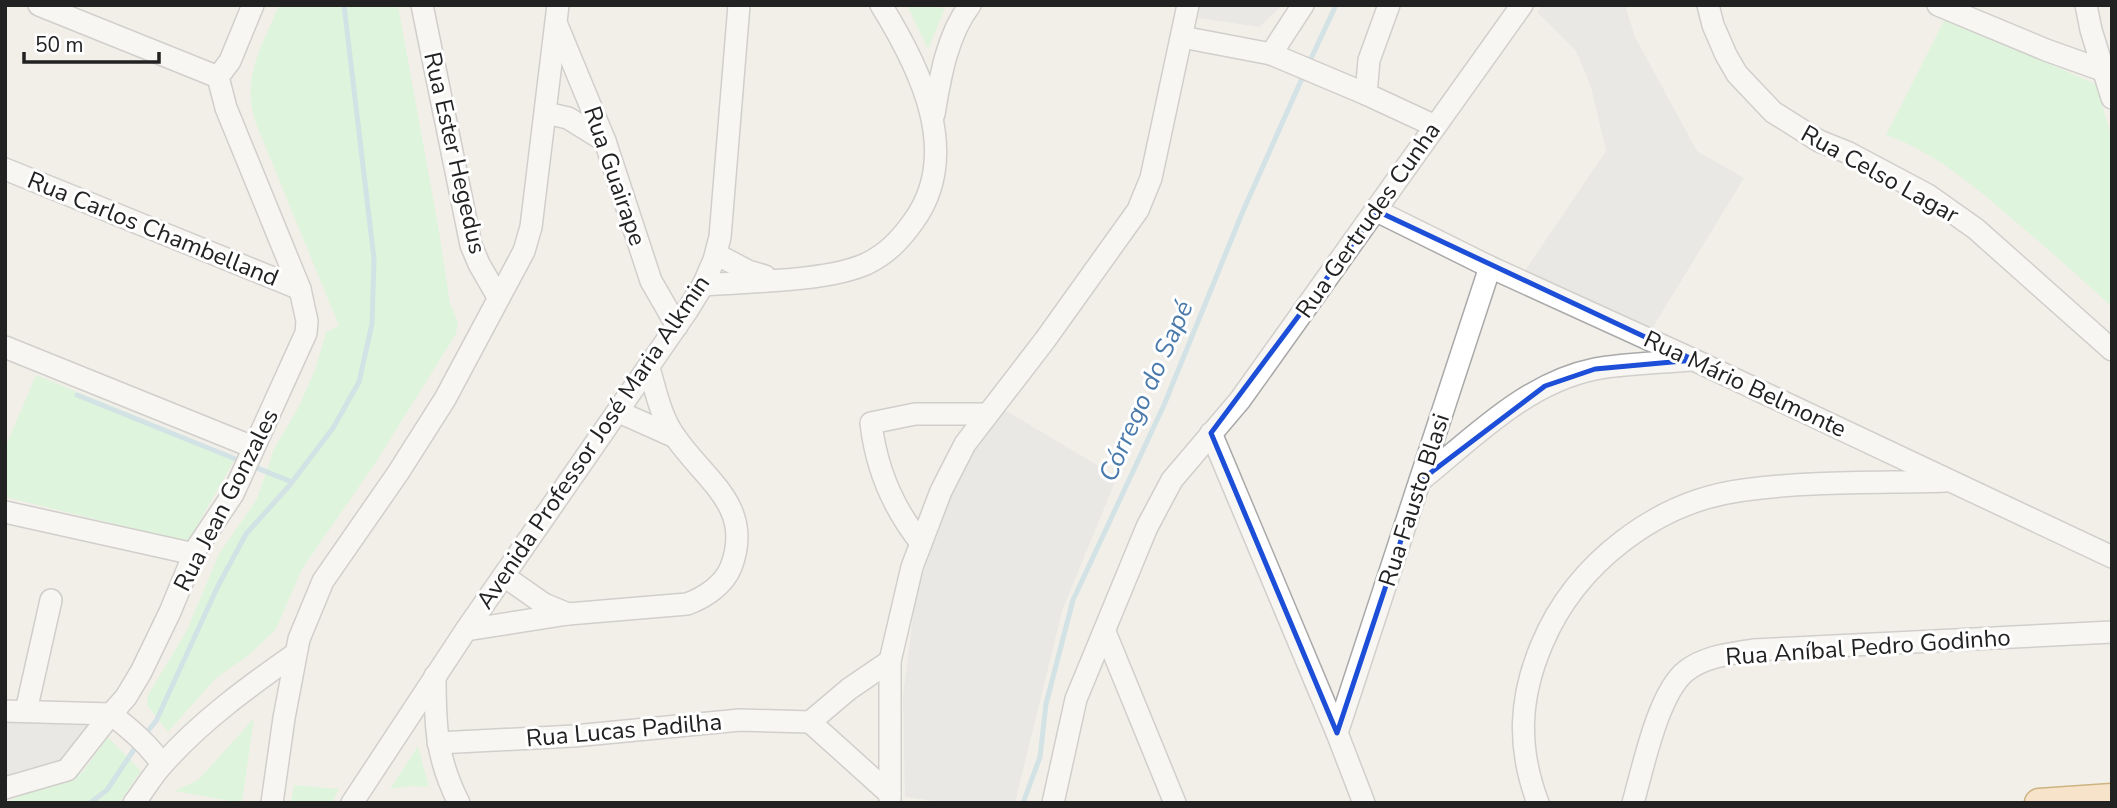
<svg xmlns="http://www.w3.org/2000/svg" width="2117" height="808" font-family="'Nunito Sans',sans-serif">
<style>
.residential{fill:#e0dfdf}
.park{fill:#c8facc}
.lines{fill:none;stroke-linecap:round;stroke-linejoin:round}
.stream{stroke:#aad3df;stroke-width:5}
.minor-casing{stroke:#a9a9a9;stroke-width:24}
.major-casing{stroke:#a06b00;stroke-width:31}
.minor{stroke:#fff;stroke-width:21}
.major{stroke:#fcd6a4;stroke-width:28}
.marked{fill:none;stroke:#1d4ed8;stroke-width:5;stroke-linejoin:round}
.labels{text-anchor:middle;dominant-baseline:central;stroke-width:6;stroke-linejoin:round;paint-order:stroke}
.street-label{font-size:24px;fill:#222;stroke:#fff}
.water-label{font-size:26px;font-style:italic;fill:#4a7aab;stroke:#fff}
</style>
<rect width="100%" height="100%" fill="#f2efe9"/>
<!-- residential -->
<g class="residential">
<path d="M1200,5H1283L1259,27L1198,18Z"/>
<path d="M1542,5H1625L1635,37L1697,151L1744,178L1650,332L1594,303L1522,275L1606,151L1591,87L1576,51L1537,12Z"/>
<path d="M1003,409L1117,477L1062,611L1015,803H949L905,797L903,696L916,593L959,474Z"/>
<path d="M5,718L99,721L64,764L5,782Z"/>
</g>
<!-- park -->
<g class="park">
<path d="M279,5H398L438,225L450,303L458,322L456,334L376,462L302,569L276,629L249,655L216,678L168,732L147,705L148,695L186,632L219,554L257,499L274,449L298,408L315,370L326,332L339,326L257,126C239,80 262,47 279,5Z"/>
<path d="M907,5L945,8L928,49Z"/>
<path d="M1945,19L2096,84L2112,139V307C2083,280 2053,254 2023,228C1982,193 1938,153 1886,135Z"/>
<path d="M36,375L236,457L188,542L5,497V448Z"/>
<path d="M254,718L242,803L174,791L196,781L202,776Z"/>
<path d="M108,737L141,771L119,803H5L44,785L81,774Z"/>
<path d="M418,746L429,787L413,786L390,789Z"/>
<path d="M294,785L339,789L332,803H291Z"/>
</g>
<g class="lines">
<!-- stream -->
<g class="stream">
<path d="M1308,65L1336,5"/>
<path d="M77,395L243,462"/>
<path d="M252,466L292,482"/>
<path d="M143,737L156,721L218,586L246,534L289,486L333,428L359,382L372,324L374,259L344,5"/>
<path d="M90,803L107,790L137,745"/>
<path d="M1023,803L1040,757L1046,704L1073,600L1164,405L1243,211L1304,74"/>
</g>
<!-- minor casing -->
<g class="minor-casing">
<g id="minor">
<path d="M39,5L218,77"/>
<path d="M422,5L471,245L479,264L498,297"/>
<path d="M1389,5L1369,60L1366,94L1435,126"/>
<path d="M1708,5L1713,25L1726,55L1737,74L1773,112L1819,141L1849,153L1928,195L1976,229L2112,350"/>
<path d="M1938,5L2046,50L2102,70"/>
<path d="M2086,5L2091,30L2112,98"/>
<path d="M557,25L605,141L651,281L677,326"/>
<path d="M1182,37L1271,54L1366,94"/>
<path d="M1271,54L1303,5"/>
<path d="M546,113L568,118L605,141"/>
<path d="M934,114C940,78 947,35 970,5"/>
<path d="M5,169L300,289"/>
<path d="M1377,211L1490,267L1694,360L2112,557"/>
<path d="M716,254L748,271L765,276"/>
<path d="M703,285C749,281 825,282 866,264C887,254 900,240 913,222C963,154 920,68 881,5"/>
<path d="M5,347L253,447"/>
<path d="M619,412L675,437"/>
<path d="M1211,433L1337,733L1364,803"/>
<path d="M1421,480C1474,437 1526,383 1595,369C1627,363 1660,363 1691,360"/>
<path d="M5,512L194,554"/>
<path d="M921,543C893,508 876,467 871,423L915,414H986"/>
<path d="M504,576L544,604L568,614"/>
<path d="M466,630L568,614L687,604C704,598 724,585 731,567C754,507 706,481 676,438C661,418 656,392 649,368"/>
<path d="M1105,632L1175,803"/>
<path d="M435,676C435,725 436,758 459,803"/>
<path d="M5,711L111,714L67,770L5,788"/>
<path d="M26,711L51,600"/>
<path d="M810,722L890,794"/>
<path d="M1337,733L1490,267"/>
<path d="M438,743L574,736L740,720L810,722L849,689L890,661"/>
<path d="M162,764C148,744 130,729 111,714L126,697L141,672L170,612L196,549L233,494L306,333L307,321L300,289L226,108L218,77L230,61L253,5"/>
<path d="M134,803C144,790 152,776 163,764C201,721 248,687 295,654"/>
<path d="M272,803L284,718L299,639L323,581L398,473L445,399L524,251L531,227L558,5"/>
<path d="M352,803L466,630L687,311L703,285L714,260L720,237L739,5"/>
<path d="M890,803V661L912,567L941,491L965,444L1045,340L1138,210L1151,178L1188,5"/>
<path d="M1053,803L1076,699L1147,527L1172,480L1240,400L1522,5"/>
<path d="M1538,803C1517,747 1519,698 1542,644C1576,563 1657,501 1744,490C1810,481 1879,483 1946,481"/>
<path d="M1633,803C1643,768 1658,693 1686,671C1705,656 1730,654 1753,650L2112,632"/>
</g>
</g>
<!-- major casing -->
<g class="major-casing">
<path id="major" d="M2039,803L2112,798"/>
</g>
<!-- minor -->
<use href="#minor" class="minor"/>
<!-- major -->
<use href="#major" class="major"/>
</g>
<!-- marked area -->
<path d="M0 0H2117V808H0ZM1377,211L1694,360L1595,369L1545,386L1421,480L1337,733L1211,433Z" fill="#f2efe9" fill-opacity=".55" fill-rule="evenodd"/>
<path class="marked" d="M1377,211L1694,360L1595,369L1545,386L1421,480L1337,733L1211,433Z"/>
<g class="labels">
<!-- street labels -->
<g class="street-label">
<text transform="translate(455 153) rotate(77)">Rua Ester Hegedus</text>
<text transform="translate(1880 174) rotate(29)">Rua Celso Lagar</text>
<text transform="translate(615 176) rotate(71)">Rua Guairape</text>
<text transform="translate(1368 220) rotate(-55)">Rua Gertrudes Cunha</text>
<text transform="translate(153 229) rotate(22)">Rua Carlos Chambelland</text>
<text transform="translate(1745 384) rotate(25)">Rua Mário Belmonte</text>
<text transform="translate(593 442) rotate(-56)">Avenida Professor José Maria Alkmin</text>
<text transform="translate(226 500) rotate(-63)">Rua Jean Gonzales</text>
<text transform="translate(1414 500) rotate(-72)">Rua Fausto Blasi</text>
<text transform="translate(1868 647) rotate(-4)">Rua Aníbal Pedro Godinho</text>
<text transform="translate(624 730) rotate(-5)">Rua Lucas Padilha</text>
</g>
<!-- water labels -->
<g class="water-label">
<text transform="translate(1146 391) rotate(-66)">Córrego do Sapé</text>
</g>
</g>
<!-- border -->
<rect width="2117" height="808" fill="none" stroke="#222222" stroke-width="14"/>
<!-- scale -->
<path d="M24 52v10h135v-10" fill="none" stroke="#222222" stroke-width="3.5"/>
<text x="35" y="52" font-size="21" fill="#222222" stroke="#ffffff" stroke-width="5" paint-order="stroke">50 m</text>
</svg>
